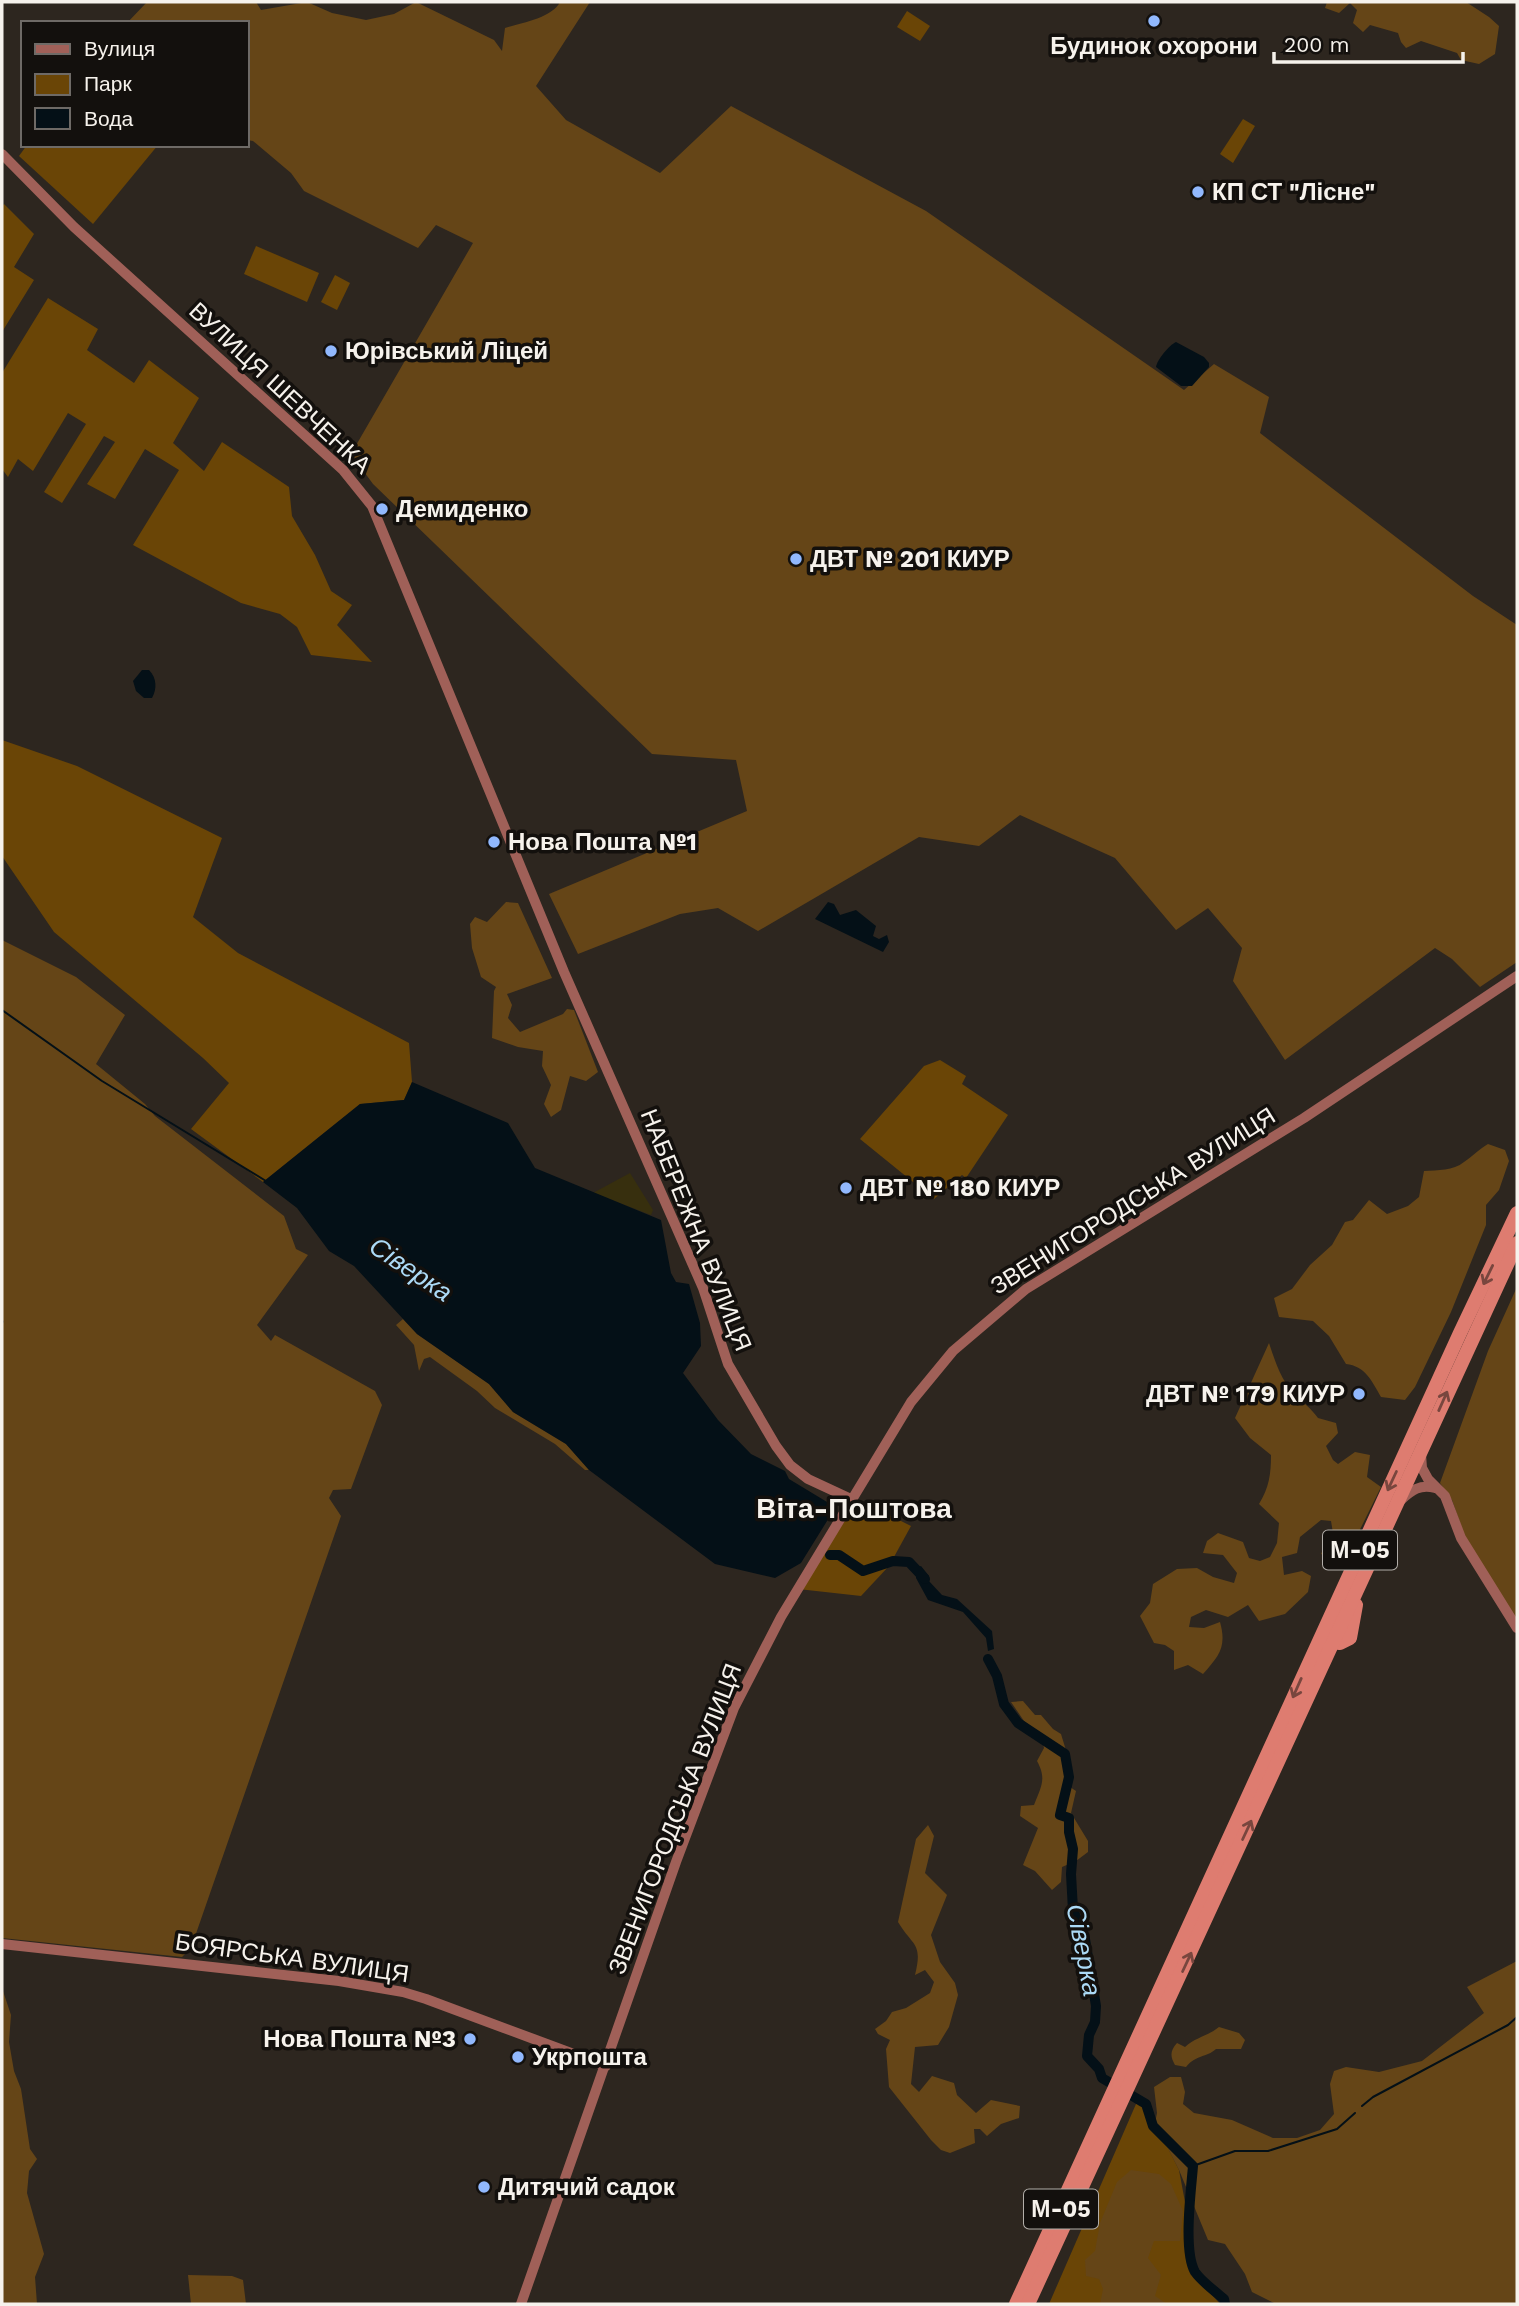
<svg xmlns="http://www.w3.org/2000/svg" width="1519" height="2306" font-family="'Work Sans',sans-serif">
<style>
.green{fill:#6a4506}
.forest{fill:#654517}
.sand{fill:#372f0e}
.water{fill:#041017}
.lines{fill:none;stroke-linecap:round;stroke-linejoin:round}
.stream{stroke:#041017;stroke-width:2}
.river{stroke:#041017;stroke-width:10}
.secondary{stroke:#a06058;stroke-width:10}
.highway{stroke:#de7c70;stroke-width:14}
.oneway{stroke:#78463e}
.poi-dot{fill:#91b8fd;stroke:#13100d;stroke-width:2.5}
.labels{text-anchor:middle;dominant-baseline:central;stroke-width:7;stroke-linejoin:round;paint-order:stroke}
.shield{fill:#13100d;stroke:#b2aea9;stroke-width:2}
.shield-label{font-size:23px;font-weight:bold;fill:#f6f2ec}
.poi-label{font-size:24px;font-weight:bold;fill:#f6f2ec;stroke:#13100d;text-anchor:start}
.street-label{font-size:24px;fill:#f6f2ec;stroke:#13100d}
.water-label{font-size:26px;font-style:italic;fill:#acdaf6;stroke:#13100d}
.quarter-label{font-size:28px;font-weight:bold;fill:#f6f2ec;stroke:#13100d}
</style>
<rect width="100%" height="100%" fill="#2d261f"/>
<!-- green -->
<g class="green">
<path d="M907,11L930,26L920,41L897,27Z"/>
<path d="M1243,119L1255,126L1233,163L1220,154Z"/>
<path d="M27,145H158L93,224L19,156Z"/>
<path d="M4,204L34,234L14,267L34,280L2,332V207Z"/>
<path d="M256,246L319,273L307,302L244,274Z"/>
<path d="M335,275L350,283L337,310L321,302Z"/>
<path d="M48,298L98,329L87,350L134,383L149,360L199,398L173,443L204,471L222,442L289,487L292,516L315,555L331,591L352,605L337,625L372,662L311,655L297,627L280,614L241,603L133,545L179,470L145,449L115,499L87,484L115,442L104,436L62,503L44,492L86,424L68,413L33,471L18,459L8,477L2,469V373Z"/>
<path d="M2,740L77,766L222,838L193,917L238,953L409,1043L412,1082L404,1100L360,1104L263,1182L191,1129L229,1083L203,1058L54,932L2,856Z"/>
<path d="M940,1060L966,1076L962,1084L1008,1115L966,1178L962,1175L934,1199L860,1139L924,1066Z"/>
<path d="M859,1500L911,1526L889,1566L861,1596L798,1589Z"/>
<path d="M1136,2104H1146L1179,2170L1185,2202L1186,2255L1193,2274L1220,2304H1049Z"/>
</g>
<!-- forest -->
<g class="forest">
<path d="M147,2H256L261,10L307,2L332,13L366,20L394,14L416,2L494,40L502,51L505,28C521,23 552,18 560,2H590L536,86L566,120L660,173L731,106L926,211L1184,390L1214,364L1269,397L1260,433L1473,596L1517,625V962L1480,987L1452,959L1435,948L1285,1060L1233,981L1242,948L1208,908L1176,930L1115,858L1020,815L979,846L919,837L758,931L718,908L680,914L578,954L549,894L747,811L736,760L652,754L373,484L351,454L473,243L436,225L418,248L304,191L291,173L253,141L247,140V23H127Z"/>
<path d="M1327,2H1466L1489,17L1499,26L1495,54L1479,64L1461,60L1457,53L1421,41L1406,48L1401,42L1398,33L1370,25L1363,32L1353,23L1357,10L1350,3L1339,13L1325,8Z"/>
<path d="M506,902L518,903L552,978L507,994L512,1005L508,1018L520,1032L563,1014L567,1009L574,1010L598,1072L586,1081L570,1076L561,1110L551,1117L544,1104L551,1085L542,1066L543,1051L518,1047L492,1038L494,991L496,987L481,977L472,948L470,924L475,917L487,922Z"/>
<path d="M2,940L76,977L125,1015L96,1064L145,1104L155,1116L284,1216L296,1249L308,1255L257,1325L271,1341L275,1335L375,1391L382,1405L351,1489L333,1490L329,1498L341,1516L191,1948L182,1957L2,1938V1326L4,1321L2,1320Z"/>
<path d="M1488,1144L1505,1150L1509,1161L1499,1190L1486,1205V1225L1451,1312L1415,1387L1405,1400L1381,1397C1372,1381 1365,1366 1346,1364L1329,1336L1313,1321L1279,1317L1274,1298L1292,1289L1310,1265L1332,1245L1345,1222L1353,1220L1369,1200L1387,1214L1408,1206L1419,1197L1424,1171C1438,1170 1453,1171 1464,1162C1473,1156 1478,1150 1488,1144Z"/>
<path d="M1517,1287V1622L1465,1537L1452,1500L1440,1483L1488,1351Z"/>
<path d="M403,1319L417,1334L489,1384L513,1412L566,1444L589,1470H585L555,1444L495,1408L477,1391L430,1357L424,1359L419,1371L414,1345L396,1325Z"/>
<path d="M1269,1343C1275,1361 1281,1380 1294,1394C1302,1402 1311,1408 1318,1418L1336,1423L1338,1433L1326,1446L1333,1460L1338,1464L1355,1452L1370,1455L1367,1477L1381,1487L1340,1570L1327,1564L1321,1553L1335,1545L1331,1521L1321,1520L1300,1537L1297,1553L1282,1557L1284,1575L1302,1571L1311,1576L1308,1592L1285,1614L1259,1621L1248,1605L1228,1617L1206,1610L1191,1617L1189,1627L1204,1628L1220,1622C1227,1647 1219,1656 1203,1674L1188,1665L1174,1670V1651L1165,1645L1154,1643L1140,1616L1150,1603L1153,1584L1177,1569L1197,1568L1213,1577L1234,1583L1237,1573L1223,1555L1203,1553L1207,1541L1218,1533L1243,1542L1249,1558L1260,1561L1270,1557L1277,1543L1279,1523L1259,1504C1269,1488 1271,1474 1271,1455L1250,1438L1235,1418Z"/>
<path d="M1023,1701L1035,1715H1041L1053,1729L1061,1734L1072,1770L1070,1787L1076,1791L1071,1813L1088,1841V1852L1076,1861L1062,1867L1061,1882L1052,1890L1035,1871L1023,1865L1038,1828L1020,1816L1021,1806L1034,1805C1041,1787 1047,1779 1037,1761L1044,1748L1041,1734L1024,1721L1011,1702Z"/>
<path d="M928,1825L934,1836L925,1873L947,1895L931,1935L940,1962L955,1983L958,1995L949,2027L938,2045L915,2047L911,2084L919,2092L932,2076L954,2083L957,2095L976,2113L991,2100L1020,2106L1019,2118L1001,2124L987,2136L980,2129H974L975,2143L950,2153L941,2150L931,2140L889,2087L886,2049L890,2040L878,2034L875,2029L886,2021L892,2012L906,2008L930,1993L934,1982L925,1970L915,1975C923,1942 913,1947 898,1922L916,1839Z"/>
<path d="M1517,1961V2304H1276L1252,2292L1245,2274L1225,2244L1208,2240L1179,2170L1155,2123L1157,2113L1154,2087L1170,2077H1181L1185,2092L1183,2104L1194,2113L1232,2120L1273,2138H1297L1320,2130L1334,2114L1330,2084L1334,2071L1346,2067L1379,2072L1422,2061L1484,2013L1467,1987Z"/>
<path d="M2,1988L11,2015L9,2042L14,2071L21,2089L30,2149L37,2159L29,2171L27,2193L44,2254L35,2277L37,2304H2Z"/>
<path d="M1219,2027L1239,2033L1245,2040L1241,2049H1216C1206,2058 1197,2054 1186,2067L1175,2065C1170,2056 1170,2051 1177,2043L1185,2047C1196,2037 1208,2036 1219,2027Z"/>
<path d="M1131,2170L1159,2174L1171,2184L1183,2211L1180,2241H1154L1148,2258L1161,2275L1155,2296L1167,2304H1100L1103,2289L1099,2279L1086,2276L1085,2260L1095,2251L1100,2223L1117,2182Z"/>
<path d="M188,2275L232,2276L243,2280L246,2304H191Z"/>
</g>
<!-- sand -->
<path class="sand" d="M630,1173L653,1210L651,1215L593,1193Z"/>
<!-- water -->
<g class="water">
<path d="M1176,342L1204,357L1209,363V367L1192,386H1181L1156,367C1157,360 1169,345 1176,342Z"/>
<path d="M142,670H149C157,678 157,689 152,698H144L136,691L133,681Z"/>
<path d="M828,902L834,904L840,915L856,910L876,926L873,936L879,939L887,935L889,942L883,952L815,919Z"/>
<path d="M412,1082L508,1123L535,1168L661,1220L671,1273L676,1282L689,1284L700,1323L701,1346L683,1373L718,1420L751,1454L785,1471L789,1479L832,1505V1513L801,1563L775,1578L715,1564L589,1470L566,1444L513,1412L489,1384L417,1334L354,1266L329,1251L297,1208L263,1182L360,1104L404,1100Z"/>
<path d="M921,1566L929,1576L928,1580L942,1595L957,1599L992,1631L994,1649L988,1651L986,1638L963,1612L928,1600L916,1578L917,1568Z"/>
</g>
<g class="lines">
<!-- stream -->
<g class="stream">
<path d="M2,1010L102,1081L266,1181"/>
<path d="M1362,2106L1373,2097L1508,2025L1517,2017"/>
<path d="M1193,2166L1235,2151H1268L1337,2129L1355,2113"/>
</g>
<!-- river -->
<g class="river">
<path d="M830,1555H839L863,1571L893,1561L909,1562L925,1579"/>
<path d="M988,1659L997,1676L1004,1704L1018,1723L1065,1754L1069,1777L1060,1815L1069,1818V1832L1073,1849L1071,1874L1073,1910L1085,1939L1096,2006L1095,2022L1089,2035L1087,2056L1099,2069L1102,2078L1146,2104L1153,2126L1193,2166C1191,2191 1183,2251 1195,2272C1202,2282 1215,2291 1224,2299L1225,2304"/>
</g>
<!-- secondary -->
<g class="secondary">
<path d="M2,154L74,227L343,470L372,506L564,972L703,1288L728,1364L776,1446L790,1465L808,1479L851,1499"/>
<path d="M1421,1454L1422,1468L1428,1479L1445,1496L1461,1538L1517,1628"/>
<path d="M1401,1500C1412,1490 1420,1484 1435,1488"/>
<path d="M2,1944L339,1981L403,1992L426,1999L606,2066"/>
<path d="M521,2304L676,1862L734,1708L781,1617L911,1402L953,1351L1026,1289L1304,1118L1517,976"/>
</g>
<!-- highway -->
<g class="highway">
<path d="M1334,1642L1340,1643L1350,1638L1356,1605"/>
<path d="M1016,2304L1460,1333L1517,1213"/>
<path d="M1028,2304L1517,1243"/>
</g>
</g>
<!-- one-way arrows -->
<defs><path id="oneway-shaft" d="M-6 0H5M1.5-3L5.5 0L1.5 3" fill="none" stroke-width="1.6" stroke-linecap="round" stroke-linejoin="round" transform="scale(1.75)"/></defs>
<g class="oneway">
<use href="#oneway-shaft" transform="translate(1488 1275) rotate(116)"/>
<use href="#oneway-shaft" transform="translate(1443 1401) rotate(-66)"/>
<use href="#oneway-shaft" transform="translate(1392 1481) rotate(115)"/>
<use href="#oneway-shaft" transform="translate(1297 1688) rotate(114)"/>
<use href="#oneway-shaft" transform="translate(1247 1830) rotate(-65)"/>
<use href="#oneway-shaft" transform="translate(1187 1962) rotate(-65)"/>
</g>
<!-- markers -->
<g class="poi-dot">
<circle cx="1154" cy="21" r="7"/>
<circle cx="1198" cy="192" r="7"/>
<circle cx="331" cy="351" r="7"/>
<circle cx="382" cy="509" r="7"/>
<circle cx="796" cy="559" r="7"/>
<circle cx="494" cy="842" r="7"/>
<circle cx="846" cy="1188" r="7"/>
<circle cx="1359" cy="1394" r="7"/>
<circle cx="470" cy="2039" r="7"/>
<circle cx="518" cy="2057" r="7"/>
<circle cx="484" cy="2187" r="7"/>
</g>
<g class="labels">
<!-- shield labels -->
<g class="shield">
<rect x="1323" y="1530.5" width="74" height="39" rx="5"/>
<rect x="1024" y="2189.5" width="74" height="39" rx="5"/>
</g>
<g class="shield-label">
<text x="1360" y="1550">М-05</text>
<text x="1061" y="2209">М-05</text>
</g>
<!-- poi labels -->
<g class="poi-label">
<text x="1154" y="46" text-anchor="middle">Будинок охорони</text>
<text x="1212" y="192">КП СТ "Лісне"</text>
<text x="345" y="351">Юрівський Ліцей</text>
<text x="396" y="509">Демиденко</text>
<text x="810" y="559">ДВТ № 201 КИУР</text>
<text x="508" y="842">Нова Пошта №1</text>
<text x="860" y="1188">ДВТ № 180 КИУР</text>
<text x="1345" y="1394" text-anchor="end">ДВТ № 179 КИУР</text>
<text x="456" y="2039" text-anchor="end">Нова Пошта №3</text>
<text x="532" y="2057">Укрпошта</text>
<text x="498" y="2187">Дитячий садок</text>
</g>
<!-- street labels -->
<g class="street-label">
<text transform="translate(280 388) rotate(43)">ВУЛИЦЯ ШЕВЧЕНКА</text>
<text transform="translate(1133 1201) rotate(-32)">ЗВЕНИГОРОДСЬКА ВУЛИЦЯ</text>
<text transform="translate(696 1230) rotate(68)">НАБЕРЕЖНА ВУЛИЦЯ</text>
<text transform="translate(675 1819) rotate(-69)">ЗВЕНИГОРОДСЬКА ВУЛИЦЯ</text>
<text transform="translate(292 1958) rotate(8)">БОЯРСЬКА ВУЛИЦЯ</text>
</g>
<!-- water labels -->
<g class="water-label">
<text transform="translate(411 1269) rotate(34)">Сіверка</text>
<text transform="translate(1084 1950) rotate(79)">Сіверка</text>
</g>
<!-- quarter labels -->
<g class="quarter-label">
<text x="854" y="1508">Віта-Поштова</text>
</g>
</g>
<!-- border -->
<rect width="1519" height="2306" fill="none" stroke="#f6f2ec" stroke-width="7"/>
<!-- legend -->
<rect x="21" y="21" width="228" height="126" fill="#13100d" stroke="#6e6a66" stroke-width="2"/>
<rect x="35" y="44" width="35" height="10" fill="#a06058" stroke="#6e6a66" stroke-width="2"/>
<text x="84" y="56" font-size="21" fill="#f6f2ec">Вулиця</text>
<rect x="35" y="74" width="35" height="21" fill="#6a4506" stroke="#6e6a66" stroke-width="2"/>
<text x="84" y="91" font-size="21" fill="#f6f2ec">Парк</text>
<rect x="35" y="108" width="35" height="21" fill="#041017" stroke="#6e6a66" stroke-width="2"/>
<text x="84" y="126" font-size="21" fill="#f6f2ec">Вода</text>
<!-- scale -->
<path d="M1274 52v10h189v-10" fill="none" stroke="#f6f2ec" stroke-width="3.5"/>
<text x="1284" y="52" font-size="21" fill="#f6f2ec" stroke="#13100d" stroke-width="5" paint-order="stroke">200 m</text>
</svg>
